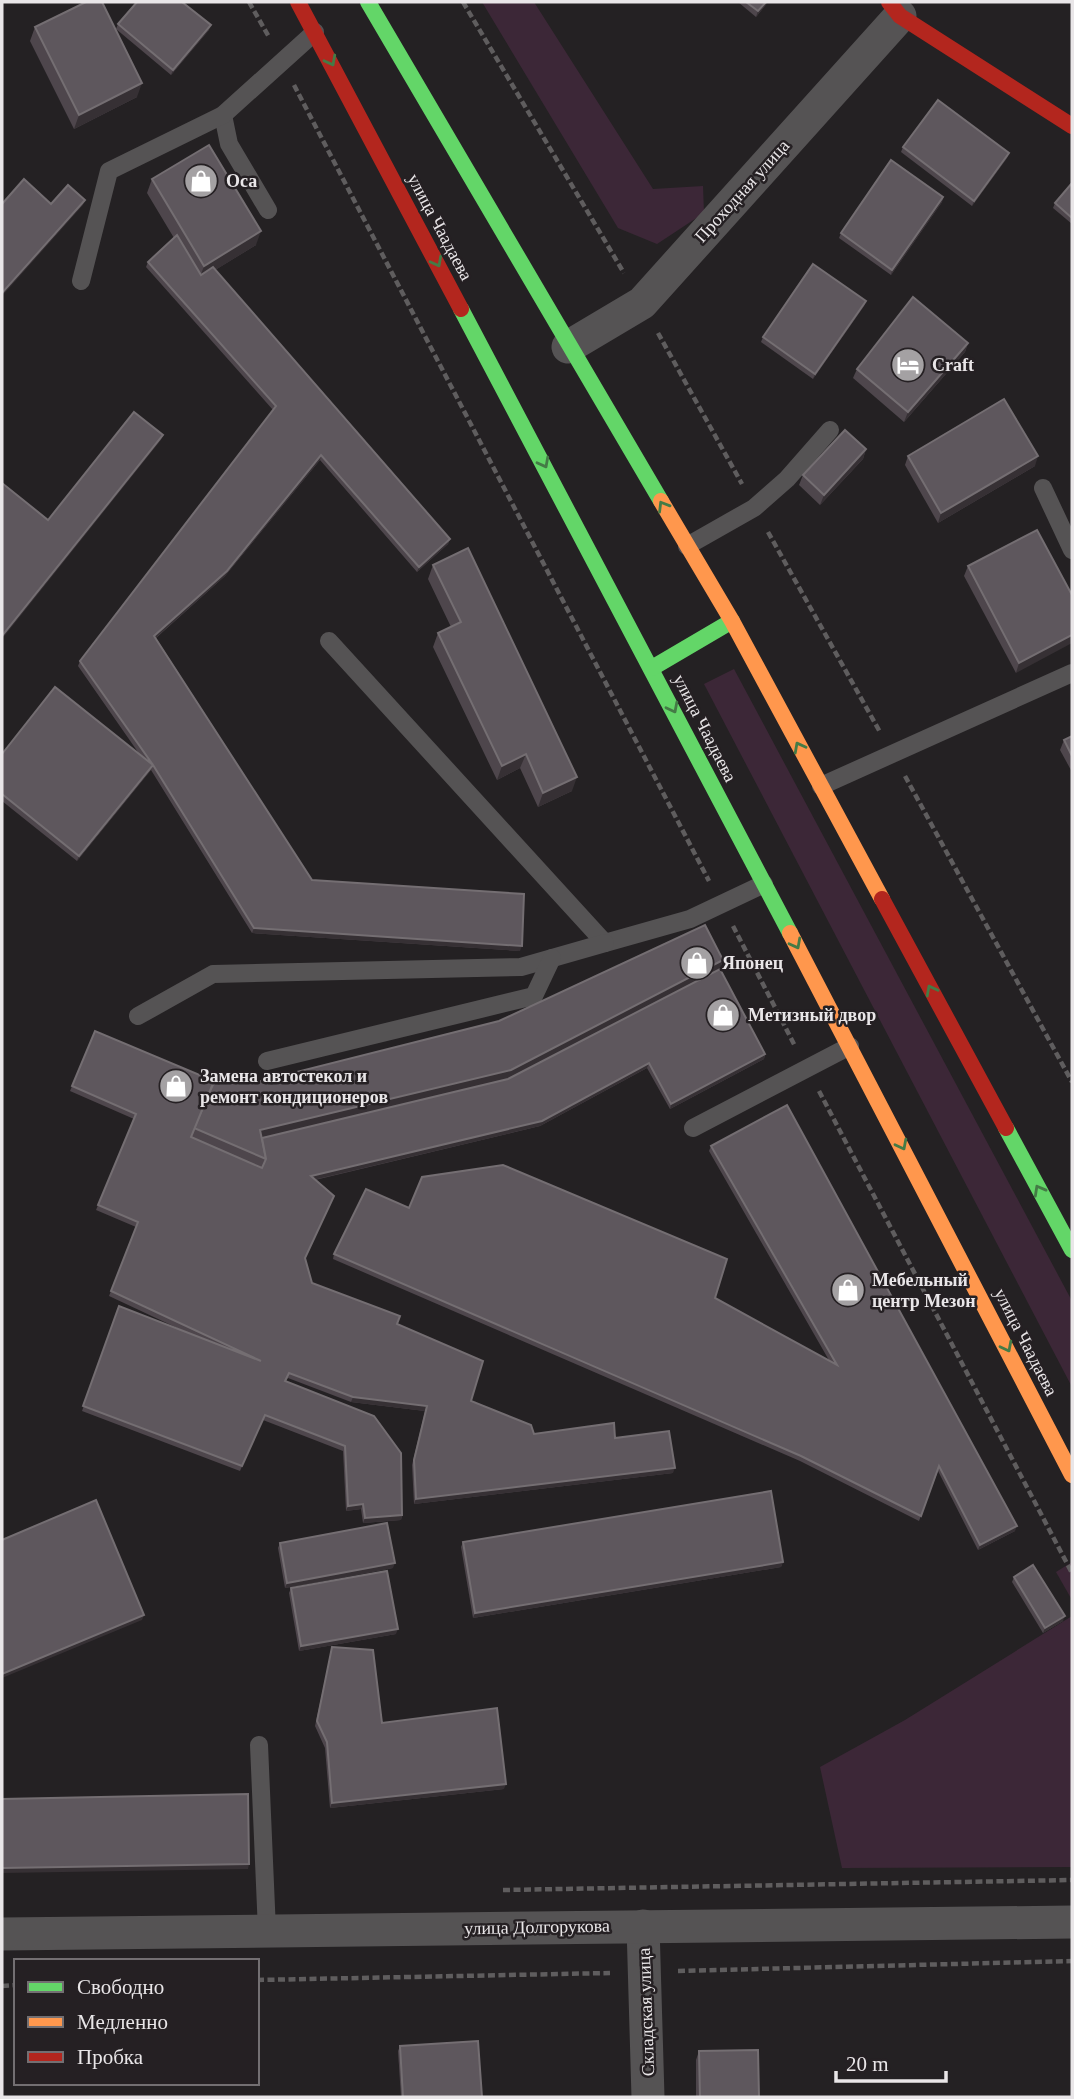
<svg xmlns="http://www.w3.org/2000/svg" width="1074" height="2099" font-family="'Times New Roman',serif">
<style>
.green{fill:#3c2737}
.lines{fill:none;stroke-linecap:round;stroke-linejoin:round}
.path{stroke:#5f5d5e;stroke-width:4.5;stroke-dasharray:7 3.5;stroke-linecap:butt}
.lane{stroke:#555354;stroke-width:18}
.street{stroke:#555354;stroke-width:33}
.fast{stroke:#63d668;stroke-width:16}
.slow{stroke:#ff974d;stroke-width:16}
.jam{stroke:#b3261e;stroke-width:16}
.wall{fill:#4e464c}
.shaded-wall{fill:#363034}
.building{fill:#5e575d;stroke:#746e72;stroke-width:2}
.oneway{stroke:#447b46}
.labels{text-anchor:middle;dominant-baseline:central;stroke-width:5;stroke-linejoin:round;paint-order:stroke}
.poi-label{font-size:18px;font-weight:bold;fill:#e9e6e8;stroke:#252023;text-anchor:start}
.street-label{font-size:18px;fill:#e9e6e8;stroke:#252023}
</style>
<rect width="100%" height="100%" fill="#242123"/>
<!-- green -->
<g class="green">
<path d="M482,2H534L653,189L703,186L704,213L657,244L618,228Z"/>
<path d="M734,669L1072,1301V1387L704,684Z"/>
<path d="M1072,1562V1600L1056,1572Z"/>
<path d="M1072,1616V1867L842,1868L820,1767L905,1720Z"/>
</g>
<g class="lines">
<!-- path -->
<g class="path">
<path d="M249,2L269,37"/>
<path d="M463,2L624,273"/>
<path d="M294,85L709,881"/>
<path d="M658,333L742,484"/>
<path d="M768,532L880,732"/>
<path d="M905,776L1072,1082"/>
<path d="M733,926L795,1046"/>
<path d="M819,1091L1072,1573"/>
<path d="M503,1890L1072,1880"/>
<path d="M678,1971L1072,1961"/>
<path d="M257,1980L610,1973"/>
<path d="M2,1986L16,1985"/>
</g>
<!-- lane -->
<g class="lane">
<path d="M223,115L229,144L268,210"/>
<path d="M81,281L109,171L223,115L315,32"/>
<path d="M1043,488L1072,550"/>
<path d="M687,546L754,508L787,479L830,430"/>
<path d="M329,641L605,943L690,919L764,884"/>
<path d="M821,786L1072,673"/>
<path d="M138,1016L213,974L521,967L605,943"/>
<path d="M267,1061L534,996L552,958"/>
<path d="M693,1128L850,1046"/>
<path d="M259,1745L267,1931"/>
</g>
<!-- street -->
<g class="street">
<path d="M568,347L642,303L900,16"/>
<path d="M643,1926L648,2097"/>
<path d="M2,1934L1072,1922"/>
</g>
<!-- fast -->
<g class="fast">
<path d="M368,2L661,501"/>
<path d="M461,309L790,933"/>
<path d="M652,668L732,621"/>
<path d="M1006,1128L1072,1250"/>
</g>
<!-- slow -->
<g class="slow">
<path d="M661,501L732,621L882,899"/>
<path d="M790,933L1072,1475"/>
</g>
<!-- jam -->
<g class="jam">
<path d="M298,2L461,309"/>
<path d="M889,2L900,16L1072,126"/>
<path d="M882,899L1006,1128"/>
</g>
</g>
<!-- wall -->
<g class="wall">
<path d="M738,2H768L756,17Z"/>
<path d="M118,24L209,30L171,75L116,29Z"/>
<path d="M35,27L137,97L74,129L30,41Z"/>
<path d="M903,147L1009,153L1007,158L972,206L901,152Z"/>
<path d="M152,179L256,245L215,270L450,539L448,544L417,572L320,460L225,576L156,638L312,880L520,951L252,933L151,770L77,861L2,801V754L140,755L78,666L80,661L273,410L146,267L148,262L174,238L147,193Z"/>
<path d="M1072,183V224L1053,208L1055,203Z"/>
<path d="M943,197L942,202L891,275L839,238L841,233Z"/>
<path d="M866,301L864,306L813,379L761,342L763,337Z"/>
<path d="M968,343L965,352L904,422L853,378L857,369Z"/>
<path d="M866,449L863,459L820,505L799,485L803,475Z"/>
<path d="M908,456L1035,466L938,523L905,465Z"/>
<path d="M433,565L572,791L538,807L520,768L497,780L433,647L438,633L451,627L428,579Z"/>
<path d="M968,566L1072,595L1016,673L964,576Z"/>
<path d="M1072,736V772L1060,750L1064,740Z"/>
<path d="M723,960L720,969L765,1054L764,1059L670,1109L647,1068L540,1126L315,1180L305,1258L312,1283L397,1324L471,1401L534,1434L615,1438L673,1473L414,1504L412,1465L425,1411L351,1402L288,1378L286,1381L374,1416L402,1515L401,1520L363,1523L361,1509L346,1511L343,1451L263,1420L240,1471L82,1411L119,1306L188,1333L109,1296L136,1227L96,1210L134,1119L70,1091L95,1031L214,1081L253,1083L499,1021Z"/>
<path d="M711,1146L1015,1531L978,1550L938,1471L919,1521L800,1461L333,1259L334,1254L409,1208L715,1298L830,1362L709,1151Z"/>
<path d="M463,1542L783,1562L781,1567L473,1618L461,1547Z"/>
<path d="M280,1543L393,1568L285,1588L278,1548Z"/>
<path d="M1014,1577L1063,1621L1043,1633L1012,1582Z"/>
<path d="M291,1588L396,1634L299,1651L289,1593Z"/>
<path d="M332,1647L382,1723L504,1789L330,1808L325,1748L315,1726Z"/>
<path d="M400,2046L482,2097H401L398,2051Z"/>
<path d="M699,2051L759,2097H696V2060Z"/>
</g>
<!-- shaded-wall -->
<g class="shaded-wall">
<path d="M766,2H768L756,17L758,11Z"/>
<path d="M211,25L209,30L171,75L173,70Z"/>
<path d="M142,83L137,97L74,129L79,115Z"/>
<path d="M1009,153L1007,158L972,206L974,201Z"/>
<path d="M943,197L942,202L891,275L892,270Z"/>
<path d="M85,200L83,205L2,296V293Z"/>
<path d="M261,231L256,245L199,280L204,266Z"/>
<path d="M866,301L864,306L813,379L815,374Z"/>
<path d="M968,343L965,352L904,422L908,412Z"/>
<path d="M163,435L161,440L2,639V636Z"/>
<path d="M866,449L863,459L820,505L824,495Z"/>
<path d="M321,455L320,460L225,576L152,641L154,636Z"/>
<path d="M1038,456L1035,466L938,523L941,513Z"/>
<path d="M450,539L448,544L417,572L419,567Z"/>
<path d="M1072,635V643L1016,673L1019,663Z"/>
<path d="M526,754L520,768L497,780L502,766Z"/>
<path d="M153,765L151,770L77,861L79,856Z"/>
<path d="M577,777L572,791L538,807L543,793Z"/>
<path d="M254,928L522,946L520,951L252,933Z"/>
<path d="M723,960L718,974L506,1084L257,1139L260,1130Z"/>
<path d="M765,1054L764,1059L670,1109L671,1104Z"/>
<path d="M649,1063L647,1068L540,1126L309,1181L311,1176Z"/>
<path d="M353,1397L427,1406L425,1411L351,1402Z"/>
<path d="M675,1468L673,1473L414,1504L416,1499Z"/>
<path d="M363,1504L361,1509L346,1511L348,1506Z"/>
<path d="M402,1515L401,1520L363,1523L365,1518Z"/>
<path d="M1017,1526L1015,1531L978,1550L980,1545Z"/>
<path d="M783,1562L781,1567L473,1618L475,1613Z"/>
<path d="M395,1563L393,1568L285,1588L287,1583Z"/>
<path d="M144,1615L142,1620L2,1678V1674Z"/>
<path d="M1065,1616L1063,1621L1043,1633L1045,1628Z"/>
<path d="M398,1629L396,1634L299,1651L301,1646Z"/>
<path d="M506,1784L504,1789L330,1808L332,1803Z"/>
<path d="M249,1864L248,1869L2,1873V1868Z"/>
</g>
<!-- building -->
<g class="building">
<path d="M86,2H102L142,83L79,115L35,27Z"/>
<path d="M137,2H182L211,25L173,70L118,24Z"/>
<path d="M746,2H766L758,11Z"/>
<path d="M938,100L1009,153L974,201L903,147Z"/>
<path d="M209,145L261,231L204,266L152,179Z"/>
<path d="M891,160L943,197L892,270L841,233Z"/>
<path d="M24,179L51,204L68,185L85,200L2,293V204Z"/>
<path d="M1072,183V218L1055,203Z"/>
<path d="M177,235L201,275L213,267L450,539L419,567L321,455L227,571L154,636L312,880L524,894L522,946L254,928L153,765L79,856L2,794V754L55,687L153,765L80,661L276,406L148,262Z"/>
<path d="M813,264L866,301L815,374L763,337Z"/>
<path d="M913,297L968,343L908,412L857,369Z"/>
<path d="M1004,399L1038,456L941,513L908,456Z"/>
<path d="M134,412L163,435L2,636V483L48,520Z"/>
<path d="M845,430L866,449L824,495L803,475Z"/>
<path d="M1037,530L1072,595V635L1019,663L968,566Z"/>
<path d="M468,548L577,777L543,793L526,754L502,766L438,633L461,622L433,565Z"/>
<path d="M1072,736V756L1064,740Z"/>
<path d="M705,925L723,960L511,1070L260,1130L266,1159L194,1128L218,1073L253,1083L499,1021Z"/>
<path d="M720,969L765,1054L671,1104L649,1063L542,1121L311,1176L334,1196L305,1258L312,1283L400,1316L397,1324L483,1361L471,1401L531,1425L534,1434L614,1423L615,1438L669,1431L675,1468L416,1499L414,1460L427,1406L353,1397L289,1373L285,1381L374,1416L401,1453L402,1515L365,1518L363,1504L348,1506L345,1446L265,1415L242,1466L83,1406L119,1306L261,1361L111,1291L138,1222L98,1205L136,1114L72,1086L95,1031L214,1081L191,1137L262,1168L266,1159L262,1138L508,1079Z"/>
<path d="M787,1105L1017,1526L980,1545L939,1466L921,1516L801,1456L334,1254L366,1189L409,1208L422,1177L503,1165L727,1259L715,1298L837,1365L711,1146Z"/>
<path d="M771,1491L783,1562L475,1613L463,1542Z"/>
<path d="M96,1500L144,1615L2,1674V1540Z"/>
<path d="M387,1523L395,1563L287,1583L280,1543Z"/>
<path d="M1033,1565L1065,1616L1045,1628L1014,1577Z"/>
<path d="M387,1571L398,1629L301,1646L291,1588Z"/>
<path d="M332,1647L373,1650L382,1723L497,1708L506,1784L332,1803L327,1742L317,1721Z"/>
<path d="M248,1794L249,1864L2,1868V1799Z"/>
<path d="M478,2041L482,2097H403L400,2046Z"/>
<path d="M758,2050L759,2097H700L699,2051Z"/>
</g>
<!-- one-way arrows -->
<defs><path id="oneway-chevron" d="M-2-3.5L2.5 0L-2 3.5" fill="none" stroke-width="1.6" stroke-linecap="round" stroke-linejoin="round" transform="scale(1.75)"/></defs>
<g class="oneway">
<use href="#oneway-chevron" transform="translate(331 61) rotate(62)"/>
<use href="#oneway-chevron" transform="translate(437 262) rotate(62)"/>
<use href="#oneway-chevron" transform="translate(544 463) rotate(62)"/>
<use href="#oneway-chevron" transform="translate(663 506) rotate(-121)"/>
<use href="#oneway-chevron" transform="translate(673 708) rotate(63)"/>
<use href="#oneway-chevron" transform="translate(799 747) rotate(-118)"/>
<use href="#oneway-chevron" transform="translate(796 944) rotate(62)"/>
<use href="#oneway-chevron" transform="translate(931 990) rotate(-118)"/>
<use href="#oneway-chevron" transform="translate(902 1145) rotate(63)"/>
<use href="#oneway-chevron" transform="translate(1039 1190) rotate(-119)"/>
<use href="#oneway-chevron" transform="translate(1007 1347) rotate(63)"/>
</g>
<!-- icons -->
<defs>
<g id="shop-disc" transform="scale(1.75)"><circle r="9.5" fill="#a4a1a3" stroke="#252023"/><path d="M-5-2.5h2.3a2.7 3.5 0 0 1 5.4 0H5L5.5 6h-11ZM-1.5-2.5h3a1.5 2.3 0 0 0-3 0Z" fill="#fff"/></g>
<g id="hotel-disc" transform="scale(1.75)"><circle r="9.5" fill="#a4a1a3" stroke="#252023"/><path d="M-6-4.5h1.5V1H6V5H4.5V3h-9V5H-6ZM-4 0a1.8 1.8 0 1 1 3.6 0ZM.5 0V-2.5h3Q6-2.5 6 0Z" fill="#fff"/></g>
</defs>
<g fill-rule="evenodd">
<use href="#shop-disc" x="201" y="181"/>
<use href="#hotel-disc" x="908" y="365"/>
<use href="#shop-disc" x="697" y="963"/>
<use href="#shop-disc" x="723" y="1015"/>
<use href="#shop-disc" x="176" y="1086"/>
<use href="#shop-disc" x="848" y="1290"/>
</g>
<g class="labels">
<!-- poi labels -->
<g class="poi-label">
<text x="226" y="181">Оса</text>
<text x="932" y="365">Craft</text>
<text x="722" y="963">Японец</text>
<text x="748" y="1015">Метизный двор</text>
<text x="200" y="1076">Замена автостекол и<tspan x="200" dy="21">ремонт кондиционеров</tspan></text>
<text x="872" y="1280">Мебельный<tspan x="872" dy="21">центр Мезон</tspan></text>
</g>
<!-- street labels -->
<g class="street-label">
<text transform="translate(742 191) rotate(-48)">Проходная улица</text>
<text transform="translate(440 227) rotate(62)">улица Чаадаева</text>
<text transform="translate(705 728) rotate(63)">улица Чаадаева</text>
<text transform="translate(1026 1342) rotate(63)">улица Чаадаева</text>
<text transform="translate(537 1927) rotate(-1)">улица Долгорукова</text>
<text transform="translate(646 2012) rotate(-92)">Складская улица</text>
</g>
</g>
<!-- border -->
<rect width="1074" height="2099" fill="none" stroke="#e9e6e8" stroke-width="7"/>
<!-- legend -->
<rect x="14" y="1959" width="245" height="126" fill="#252023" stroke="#736f72" stroke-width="2"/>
<rect x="28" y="1982" width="35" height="10" fill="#63d668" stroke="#736f72" stroke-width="2"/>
<text x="77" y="1994" font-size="21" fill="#e9e6e8">Свободно</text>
<rect x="28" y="2017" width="35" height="10" fill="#ff974d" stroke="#736f72" stroke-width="2"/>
<text x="77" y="2029" font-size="21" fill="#e9e6e8">Медленно</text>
<rect x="28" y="2052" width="35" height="10" fill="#b3261e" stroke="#736f72" stroke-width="2"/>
<text x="77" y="2064" font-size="21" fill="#e9e6e8">Пробка</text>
<!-- scale -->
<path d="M836 2071v10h110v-10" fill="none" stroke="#e9e6e8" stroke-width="3.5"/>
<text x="846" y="2071" font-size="21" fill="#e9e6e8" stroke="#252023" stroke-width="5" paint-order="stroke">20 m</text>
</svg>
